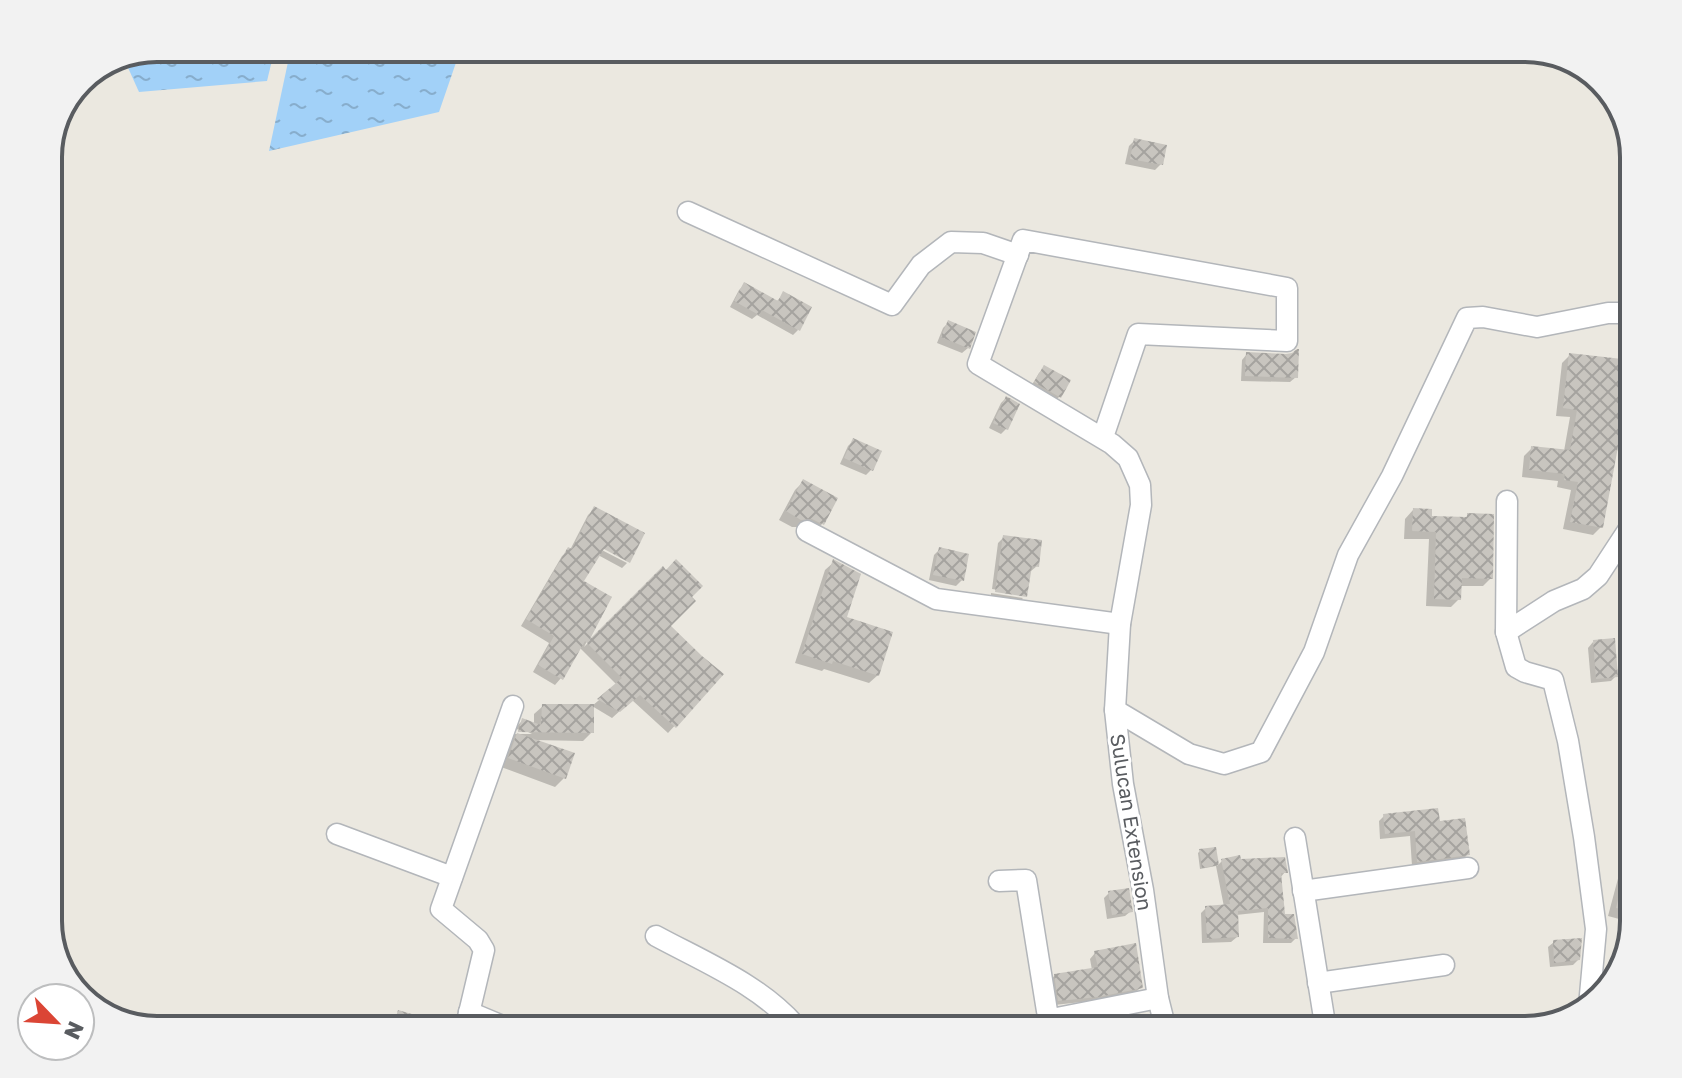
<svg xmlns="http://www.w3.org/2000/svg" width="1682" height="1078" font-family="'Golos Text',sans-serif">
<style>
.water{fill:url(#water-ripples)}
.shadow{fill:#0003}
.building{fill:url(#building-cross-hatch)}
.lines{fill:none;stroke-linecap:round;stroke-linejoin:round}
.street-casing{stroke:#b3b6ba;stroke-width:23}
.street{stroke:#fff;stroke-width:20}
.labels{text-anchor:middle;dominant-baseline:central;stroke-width:6;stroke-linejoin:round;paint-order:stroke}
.street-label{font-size:20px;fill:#595c60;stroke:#fff}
.rim{fill:none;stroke:#595c60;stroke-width:4}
</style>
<defs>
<pattern id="water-ripples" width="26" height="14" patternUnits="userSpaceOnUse" patternTransform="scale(2)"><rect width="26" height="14" fill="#a2d1f8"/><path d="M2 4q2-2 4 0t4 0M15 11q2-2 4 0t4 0" fill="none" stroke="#87adcc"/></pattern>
<pattern id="building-cross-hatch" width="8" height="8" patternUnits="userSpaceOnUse" patternTransform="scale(2)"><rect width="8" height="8" fill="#c8c5bf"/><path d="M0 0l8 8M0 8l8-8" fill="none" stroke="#a5a39f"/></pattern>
</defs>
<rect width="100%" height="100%" fill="#ebe8e0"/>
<!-- water -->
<g class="water">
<path d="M157,48H275L267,81L139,92L125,61Z"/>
<path d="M291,48H461L439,112L269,151Z"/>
</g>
<!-- shadow -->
<g class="shadow">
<path d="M1135,140L1161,164L1155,170L1125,164L1129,146Z"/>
<path d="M744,285L776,302L784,294L798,330L793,335L757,315L752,319L730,307L739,290Z"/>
<path d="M949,322L973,333L968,348L962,353L937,343L943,328Z"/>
<path d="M1247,354L1287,356L1296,377L1290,382L1241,381L1242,360Z"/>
<path d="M1570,355L1601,527L1593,535L1563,529L1571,490L1557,487L1558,481L1522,477L1524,456L1532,448L1564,451L1570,417L1556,416L1562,363Z"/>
<path d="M1044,368L1059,397L1054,402L1030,388L1039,373Z"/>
<path d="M1006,398L1007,428L1001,434L989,428L1001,403Z"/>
<path d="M854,440L871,470L866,475L840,464L848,446Z"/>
<path d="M803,482L822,524L814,532L803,527H792L779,520L795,490Z"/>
<path d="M595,508L596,542L594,546L627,563L622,568L598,555L582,582L609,598L584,647L662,569L689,597L668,626L721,675L668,733L632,700L612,718L592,706L617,685L579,647L561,678L555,685L533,672L549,643L521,626L562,556L570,550L588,515Z"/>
<path d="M1413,510L1430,518L1464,519L1468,515L1491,578L1483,586H1460L1459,599L1451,607L1426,606L1429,539H1404L1405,519Z"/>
<path d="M1004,537L1037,566L1031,571H1029L1024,597V594L992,589L998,543Z"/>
<path d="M939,550L962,580L956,586L929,580L934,555Z"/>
<path d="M834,562L845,619L878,675L869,683L824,669L822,671L795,663L825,570Z"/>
<path d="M991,593L1023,598L1020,601L991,597Z"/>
<path d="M1593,642L1616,676L1611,681L1591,683L1588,648Z"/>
<path d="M543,706L592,732L583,741L534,740L564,778L555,787L501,767L509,743L513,740H511L513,734H532L524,730L514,729L523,720L534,724V714Z"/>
<path d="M1384,816L1438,823L1467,855L1462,860L1412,866L1410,836L1380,839L1379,821Z"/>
<path d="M1214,849L1217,866L1222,861H1239L1285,872L1280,878L1284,916L1296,938L1291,943H1263L1264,912L1236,915L1237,937L1231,942L1202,943L1201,913L1206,908L1224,907L1216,866L1200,869L1198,853L1200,851Z"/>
<path d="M1629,862L1634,864V923L1608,916L1620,871Z"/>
<path d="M1109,893L1131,911L1125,916L1107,919L1104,898Z"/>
<path d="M1554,942L1578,960L1573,965L1550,967L1548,947Z"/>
<path d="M1095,953L1141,987L1136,992L1091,1001L1054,1005L1050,981L1055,975L1092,970L1090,959Z"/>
<path d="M399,1012L451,1030H388L391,1020Z"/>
</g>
<!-- building -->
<g class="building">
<path d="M1134,138L1167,145L1163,165L1130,159Z"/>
<path d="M744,282L778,301L783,291L812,307L800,331L762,310L759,315L734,301Z"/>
<path d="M948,320L976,332L970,349L941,337Z"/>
<path d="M1297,349H1299L1298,378L1245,376L1246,352L1286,354L1292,353Z"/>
<path d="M1569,353L1631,360L1625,409L1603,528L1570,522L1578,482L1564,480L1565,474L1529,470L1531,446L1570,450L1577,410L1563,408Z"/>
<path d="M1044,365L1071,380L1061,398L1034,382Z"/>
<path d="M1006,396L1020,404L1008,430L993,423Z"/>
<path d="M853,438L882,451L873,471L844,458Z"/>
<path d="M803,479L838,498L824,525L812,519L801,520L786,511Z"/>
<path d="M594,506L645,533L630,563L604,549L584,581L612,597L590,639L663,566L666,570L676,559L703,586L692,597L696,601L671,626L702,656L724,674L676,728L640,695L620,712L597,699L622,678L585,641L563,680L538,665L554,636L526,619L568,547L572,549Z"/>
<path d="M1413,508L1432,509V516L1467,517V513L1494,514L1493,579L1462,578L1461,600L1434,599L1436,532L1412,531Z"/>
<path d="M1003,535L1042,540L1039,567L1032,566L1027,597L995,592Z"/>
<path d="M939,547L969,554L964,581L933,575Z"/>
<path d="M833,559L861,574L847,617L893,632L879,676L833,661L832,664L802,654Z"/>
<path d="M1615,638L1618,677L1596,679L1593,640Z"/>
<path d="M542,704H594V733L518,732L522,718L541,725Z"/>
<path d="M517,733L575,753L566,779L508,758Z"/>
<path d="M1438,808L1440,821L1465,818L1470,855L1417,862L1415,831L1385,834L1383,814Z"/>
<path d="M1216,847L1219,865L1202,868L1199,849Z"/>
<path d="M1240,855L1241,859L1285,857L1288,873H1281L1285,914H1294L1298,939L1268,938V908L1238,911L1239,937L1207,939L1205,906L1230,904L1221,859Z"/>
<path d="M1629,855H1634V912L1616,908Z"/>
<path d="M1129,888L1133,912L1112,915L1108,891Z"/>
<path d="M1582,938L1580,960L1554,963L1553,940Z"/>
<path d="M1136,943L1143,988L1098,997L1058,1001L1054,974L1098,967L1094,951Z"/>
<path d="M398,1010L453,1026L452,1030H392Z"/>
</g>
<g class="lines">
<!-- street casing -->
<g class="street-casing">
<g id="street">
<path d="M688,212L892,305L921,265L951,242L983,243L1018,255"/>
<path d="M1103,437L1138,334L1287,341V288L1023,240L978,364L1112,444L1128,458L1140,485L1141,505L1120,624L1115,710L1123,784L1143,890L1158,998L1166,1030"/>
<path d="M1507,501L1506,632L1516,667L1525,672L1553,680L1568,741L1584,837L1596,929L1589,1006"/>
<path d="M807,531L936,599L1120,624"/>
<path d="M1506,632L1554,601L1583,589L1598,576L1634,521"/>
<path d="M1115,710L1189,754L1224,764L1261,752L1314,652L1348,555L1392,476L1467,318L1483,317L1537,327L1608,313H1634"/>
<path d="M337,834L452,877"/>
<path d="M1295,838L1326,1030"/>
<path d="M999,881L1026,880L1047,1011L1052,1019L1158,998"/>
<path d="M1303,891L1468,868"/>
<path d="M656,936C706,963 763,986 799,1030"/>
<path d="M1318,983L1444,965"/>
<path d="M469,1012L512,1030"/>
<path d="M465,1030L484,950L478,940L441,909L513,706"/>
</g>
</g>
<!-- street -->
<use href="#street" class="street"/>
</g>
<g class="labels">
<!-- street labels -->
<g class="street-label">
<text transform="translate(1132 822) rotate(81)">Sulucan Extension</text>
</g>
</g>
<!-- crop -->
<path d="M0 0H1682V1078H0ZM157 62H1525A95 95 0 0 1 1620 157V921A95 95 0 0 1 1525 1016H157A95 95 0 0 1 62 921V157A95 95 0 0 1 157 62Z" fill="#f2f2f2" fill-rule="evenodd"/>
<path class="rim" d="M157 62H1525A95 95 0 0 1 1620 157V921A95 95 0 0 1 1525 1016H157A95 95 0 0 1 62 921V157A95 95 0 0 1 157 62Z"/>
<!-- north arrow -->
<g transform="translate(56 1022) rotate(115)"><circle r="38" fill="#ffffff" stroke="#bdbebf" stroke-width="2"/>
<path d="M0-6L14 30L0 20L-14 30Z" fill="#db4535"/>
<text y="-12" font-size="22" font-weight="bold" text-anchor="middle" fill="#595c60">N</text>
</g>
</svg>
